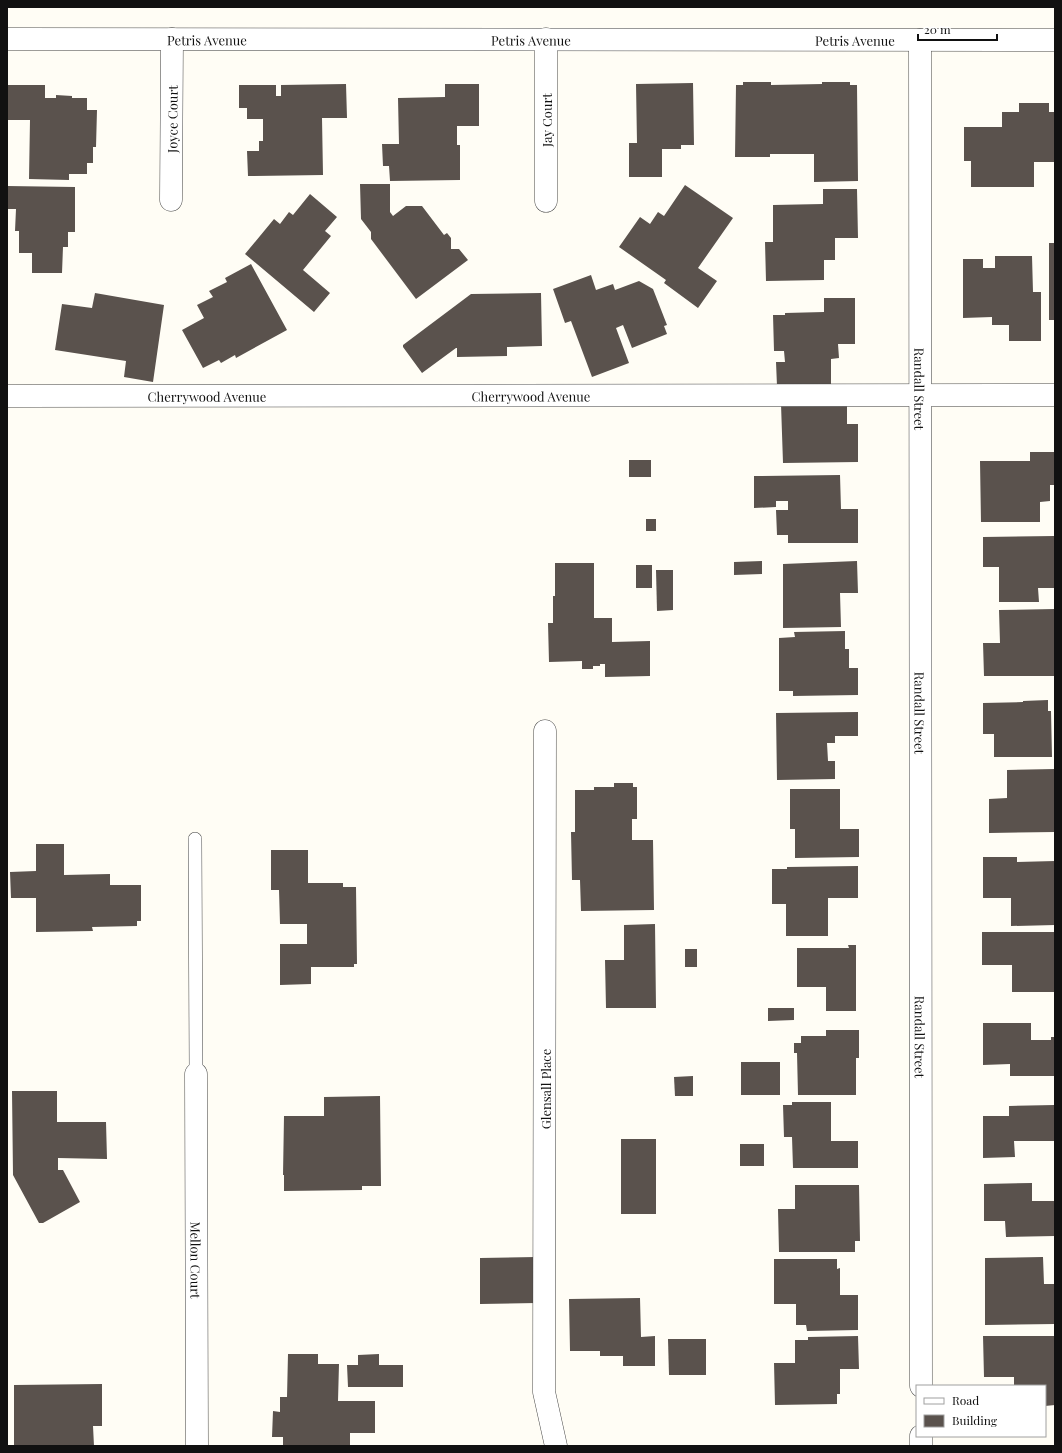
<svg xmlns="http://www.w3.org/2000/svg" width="1062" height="1453" font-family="'Playfair Display',serif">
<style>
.building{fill:#5a524d}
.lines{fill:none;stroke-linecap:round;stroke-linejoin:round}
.lane-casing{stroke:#444;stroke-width:14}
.street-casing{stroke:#444;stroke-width:23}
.lane{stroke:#fff;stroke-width:13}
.street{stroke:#fff;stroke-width:22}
.labels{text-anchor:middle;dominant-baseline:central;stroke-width:4;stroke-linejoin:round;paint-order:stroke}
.street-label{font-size:13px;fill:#111;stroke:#fff}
</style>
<rect width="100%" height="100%" fill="#fffdf5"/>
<!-- building -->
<g class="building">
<path d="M743,82H771V85L822,84V82H850V85H857L858,181L814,182V154H770V157H735L736,85H743Z"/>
<path d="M693,83L694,145H681V149H662V177H629V143H637L636,84Z"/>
<path d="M346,84L347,118H322L323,175L248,176L247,151H259V141H263V119H247V108H239V85H276V96H281V85Z"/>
<path d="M445,84H479V126H457V145H460V180L390,181L389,166H383L382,144H399L398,98L445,97Z"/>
<path d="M7,85H45V98H56V95L72,96V98H87V110H97L96,147H93V163H87V174H69V180L29,179L30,120H7Z"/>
<path d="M1019,103H1049V112H1055V162H1034V187H971V161H964V127H1002V112H1019Z"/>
<path d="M360,184H390V212L393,216L406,206H422L444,235L447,233L451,238V249H459L468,260L416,299L371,239V232L361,219Z"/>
<path d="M685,185L733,218L698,268L717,281L698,308L664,283L666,280L619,247L640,217L650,224L658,212L664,216Z"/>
<path d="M7,186L75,187V232H68V247H63L62,273H32V253H19V231H15L16,209H7Z"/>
<path d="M823,189H857L858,238H835V260H824V280L766,281L765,242H773V205L823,204Z"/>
<path d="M310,194L337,217L325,231L331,236L303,270L330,293L314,312L245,254L274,219L280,224L289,212L293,215Z"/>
<rect x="1049" y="243" width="6" height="77"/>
<path d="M995,256H1032L1033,292H1041V341H1009V325H992V317L963,318V259H983V268H995Z"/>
<path d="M251,264L287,330L236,358L235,355L221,363L219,360L203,368L182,330L204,318L197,305L213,297L209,291L227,282L225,278Z"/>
<path d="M591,275L596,290L613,284L615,290L639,281L653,289L667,325L664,326L667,334L632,348L623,325L616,328L629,363L592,377L571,321L565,323L553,289Z"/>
<path d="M95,293L164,305L153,382L124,377L126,361L55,350L62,304L92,308Z"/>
<path d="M541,293L542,346L507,347V356L457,357V348H456L422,373L403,347V345L471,294Z"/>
<path d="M824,298H855V344H838L839,358L831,359V385L777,386L776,362H785L784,351H774L773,315H785V313L824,312Z"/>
<path d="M781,404H847V424H858V462L783,463Z"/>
<path d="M1030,452H1055V485H1050V501L1040,502V522H981L980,461H1030Z"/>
<rect x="629" y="460" width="22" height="17"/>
<path d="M840,475L841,509H858V543H788V535H777L776,510H788V501H776V507L754,508V476Z"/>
<rect x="646" y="519" width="10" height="12"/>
<path d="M1055,536L1054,588H1038L1039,602H999V567H983V537Z"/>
<path d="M762,561V574L734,575V562Z"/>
<path d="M857,561L858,593H840L841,627L783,628V564Z"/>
<path d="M555,563H594V618H612V642L650,641V676L605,677V664H600V666H593V669H582V661L549,662L548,623H553V596H555Z"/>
<rect x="636" y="565" width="16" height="23"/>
<path d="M656,570H673V610L657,611Z"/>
<path d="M1055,609V676H984L983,643H1000L999,610Z"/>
<path d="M845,631V649H849V668H858V695L793,696V691H779V638L795,637L794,632Z"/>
<path d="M1048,700V711H1051L1052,757H994V734H983V703L1023,702V701Z"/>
<path d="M858,712V736H835V743H827L828,761H835V779L777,780L776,713Z"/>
<path d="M1055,769V832L989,833V799L1007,798V770Z"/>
<path d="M614,783H633V787H637V819H632V840H653L654,910L581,911L580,880H572L571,832H575V790H594V787H614Z"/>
<path d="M790,789H840V829H859V857L795,858V829H790Z"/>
<path d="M36,844H64V875L110,874V885H141V921H137V926L92,927L93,931L36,932V898H11L10,872L36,871Z"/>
<path d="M271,850H308V883H343V887H356L357,964H354V967H311V984L280,985V944H307V924H280L279,890H271Z"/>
<path d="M983,857H1017V862L1055,861V925L1011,926V898H983Z"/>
<path d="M858,866V898H828V936H786V904H772V869H787V867Z"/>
<path d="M655,924L656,1008H606L605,960H624V925Z"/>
<path d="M982,932H1055V992H1012V965H982Z"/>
<path d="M848,945H856V1011H826V987H797V948H849Z"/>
<rect x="685" y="949" width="12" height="18"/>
<path d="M768,1008H794V1020L768,1021Z"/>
<path d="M983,1023H1031V1040H1051V1037H1055V1076H1010V1064L983,1065Z"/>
<path d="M826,1030H859V1058H856V1095H798L797,1053H794V1043H801V1036H826Z"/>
<rect x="741" y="1062" width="39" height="33"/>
<path d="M693,1076V1096H675L674,1077Z"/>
<path d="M12,1091H57V1122H106L107,1159L58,1158V1170H63L80,1202L43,1223H39L13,1175Z"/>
<path d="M380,1096L381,1186H362V1190L284,1191V1175H283L284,1116H324V1097Z"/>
<path d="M792,1102H831V1141H858V1168H793L792,1137H784L783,1105H792Z"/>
<path d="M1055,1105V1141H1014L1015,1157L983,1158V1116H1009V1106Z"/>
<rect x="621" y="1139" width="35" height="75"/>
<rect x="740" y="1144" width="24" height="22"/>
<path d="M1032,1183V1201H1055V1236L1006,1237L1005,1221H984V1184Z"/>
<path d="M795,1185H859L860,1241H855V1252H779L778,1209H795Z"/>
<path d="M536,1257V1303L480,1304V1258Z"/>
<path d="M1043,1257L1044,1284H1055V1324L985,1325V1258Z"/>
<path d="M774,1259H837V1269L840,1268V1295H858V1330L807,1331L806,1325H796V1304H774Z"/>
<path d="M640,1298L641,1337L655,1336V1366H623V1356H600V1351H570L569,1299Z"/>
<path d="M858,1336L859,1369H840V1394H837V1404L775,1405L774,1363H795V1340H808V1337Z"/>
<path d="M983,1336H1054V1343H1055V1405L1045,1406V1386H1014V1377H984Z"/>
<path d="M668,1339H706V1375H669Z"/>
<path d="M288,1354H318V1364H339L338,1401H375V1433H350V1446H283V1437H272L273,1411L280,1412V1397H287Z"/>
<path d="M379,1354V1365H403V1387H348L347,1365H358V1355Z"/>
<path d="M102,1384V1426H93L94,1446H14V1385Z"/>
</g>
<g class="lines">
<!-- lane casing -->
<g class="lane-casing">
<path id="lane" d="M195,839L196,1074"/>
</g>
<!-- street casing -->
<g class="street-casing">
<g id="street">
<path id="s1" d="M7,39L1055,40"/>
<path id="s2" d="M920,40L921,1386"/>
<path id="s3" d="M171,200L172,39"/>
<path d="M546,201V39"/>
<path id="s4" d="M7,396L1055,395"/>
<path d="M545,731L544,1392L556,1446"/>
<path id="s5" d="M196,1074L197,1446"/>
<path d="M921,1436V1446"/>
</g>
</g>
<!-- lane -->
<use href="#lane" class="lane"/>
<!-- street -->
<use href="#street" class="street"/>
</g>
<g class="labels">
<!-- street labels -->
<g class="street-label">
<text stroke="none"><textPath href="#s1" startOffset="200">Petris Avenue</textPath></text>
<text stroke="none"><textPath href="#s1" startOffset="524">Petris Avenue</textPath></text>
<text stroke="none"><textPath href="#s1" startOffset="848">Petris Avenue</textPath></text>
<text stroke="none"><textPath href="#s3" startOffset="81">Joyce Court</textPath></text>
<text transform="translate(546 120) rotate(-90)">Jay Court</text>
<text stroke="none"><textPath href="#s2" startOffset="349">Randall Street</textPath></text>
<text stroke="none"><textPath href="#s4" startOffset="524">Cherrywood Avenue</textPath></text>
<text stroke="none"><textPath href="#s4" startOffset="200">Cherrywood Avenue</textPath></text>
<text stroke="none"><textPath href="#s2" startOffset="673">Randall Street</textPath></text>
<text stroke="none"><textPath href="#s2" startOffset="997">Randall Street</textPath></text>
<text transform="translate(545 1089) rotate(-90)">Glensall Place</text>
<text stroke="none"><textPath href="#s5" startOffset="186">Mellon Court</textPath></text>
</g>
</g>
<!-- border -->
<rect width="1062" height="1453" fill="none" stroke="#111111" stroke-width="16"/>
<!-- legend -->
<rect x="916" y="1385" width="130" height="52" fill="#ffffff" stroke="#a0a0a0"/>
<rect x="924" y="1398" width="20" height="6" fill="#ffffff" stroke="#a0a0a0"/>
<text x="952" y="1405" font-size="12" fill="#111111">Road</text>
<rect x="924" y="1415" width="20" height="12" fill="#5a524d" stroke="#a0a0a0"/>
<text x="952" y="1425" font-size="12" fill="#111111">Building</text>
<!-- scale -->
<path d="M918 34v6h79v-6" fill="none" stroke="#111111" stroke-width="2"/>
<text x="924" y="34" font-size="12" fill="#111111" stroke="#ffffff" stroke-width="3" paint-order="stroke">20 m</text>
</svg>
